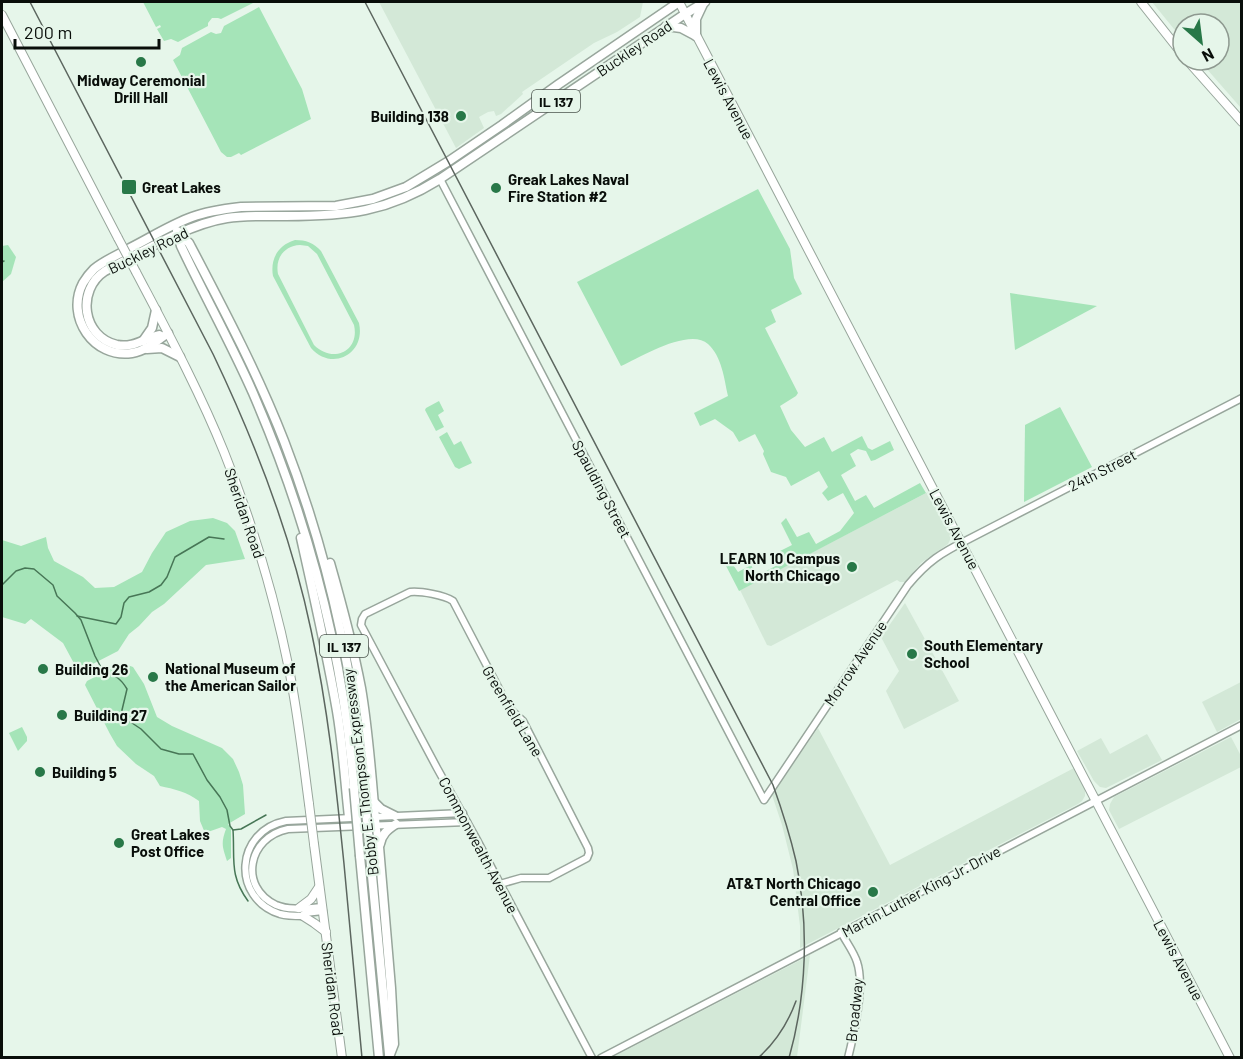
<svg xmlns="http://www.w3.org/2000/svg" width="1243" height="1059" font-family="Barlow,sans-serif">
<style>
.built{fill:#d3e8d7}
.green{fill:#a5e4b8;fill-rule:evenodd}
.lines{fill:none;stroke-linecap:round;stroke-linejoin:round}
.stream{stroke:#477656;stroke-width:1.5}
.minor-casing{stroke:#98a69c;stroke-width:9}
.major-casing{stroke:#98a69c;stroke-width:10}
.highway-casing{stroke:#98a69c;stroke-width:11}
.minor{stroke:#fff;stroke-width:6}
.major{stroke:#fff;stroke-width:8}
.highway{stroke:#fff;stroke-width:8}
.rail{stroke:#5c665f;stroke-width:1.5}
.major-bridge-casing{stroke:#98a69c;stroke-width:10;stroke-linecap:butt}
.highway-bridge-casing{stroke:#98a69c;stroke-width:11;stroke-linecap:butt}
.major-bridge{stroke:#fff;stroke-width:8}
.highway-bridge{stroke:#fff;stroke-width:8}
.poi-dot{fill:#287848;stroke:#e6f6ea;stroke-width:2}
.labels{text-anchor:middle;dominant-baseline:central;stroke-width:4.5;stroke-linejoin:round;paint-order:stroke}
.shield{fill:#e6f6ea;stroke:#4b544d;stroke-width:1.5}
.shield-label{font-size:14px;font-weight:bold;fill:#090e0a}
.street-label{font-size:15px;fill:#090e0a;stroke:#e6f6ea}
.poi-label{font-size:15px;font-weight:bold;fill:#090e0a;stroke:#e6f6ea;text-anchor:start}
</style>
<rect width="100%" height="100%" fill="#e6f6ea"/>
<!-- built -->
<g class="built">
<path d="M379,2H643L640,17L617,32L594,43L522,92L523,94L501,114L496,116L494,111L488,112L479,117L484,128L456,148Z"/>
<path d="M1152,2H1241V108L1199,60H1219V24H1183V40Z"/>
<path d="M928,492L950,534V540L948,544L921,563L905,582H900L897,580L771,646L767,645L740,590Z"/>
<path d="M905,603L959,701L904,729L886,691L899,671L881,637Z"/>
<path d="M1241,682V719L1217,732L1202,702Z"/>
<path d="M818,728L890,865L1074,768L1085,789V796L1082,801L1078,804L800,948V926L793,869L782,825L772,795Z"/>
<path d="M1147,734L1162,760L1106,788L1100,787L1094,781L1077,751L1101,738L1110,754Z"/>
<path d="M1231,737L1241,756V767L1119,829L1109,810L1110,804L1114,797Z"/>
<path d="M810,955L797,1057H613L795,963Z"/>
</g>
<!-- green -->
<g class="green">
<path d="M143,2H255L221,19L218,18H212L208,23V26L178,42L171,39L164,41L157,29L161,27L160,25L156,27Z"/>
<path d="M259,7L302,89L311,119L241,155L239,153L231,157H227L221,152L173,60L180,55L182,48L211,32L216,34L221,33L224,26Z"/>
<path d="M758,189L790,249L794,278L802,294L771,310L776,322L765,328L798,393L796,396L780,406L791,430L805,447L824,437L832,452L862,436L868,448L872,450L890,441L894,450L875,460L871,461L866,451L858,449L850,454L856,466L841,475L855,501L866,495L874,508L920,483L926,493L739,591L724,562L729,559L738,572L751,565L757,576L783,562L778,552L792,545L781,523L786,518L797,537L809,532L816,544L840,531L854,513L843,493L828,501L822,493L828,487L819,471L791,486L786,477L771,472L763,454L764,451L755,434L739,442L733,432L715,419L700,426L694,413L728,396C724,378 722,357 708,344C690,327 640,357 621,366L577,282Z"/>
<path d="M295,240C306,240 314,243 321,251L359,323C366,354 332,372 311,348L273,276C270,259 278,245 295,240ZM300,245L308,246L317,254L354,325C360,351 333,364 314,345L278,274C275,258 284,246 300,245Z"/>
<path d="M8,245L16,257L11,274L2,282V246Z"/>
<path d="M1010,293L1097,306L1015,350Z"/>
<path d="M439,401L444,411L438,415L444,427L436,431L425,410L426,408Z"/>
<path d="M1060,407L1092,467L1024,502L1025,425Z"/>
<path d="M447,432L454,445L461,441L472,463L459,469L455,467L439,437Z"/>
<path d="M213,518L227,523L235,531L245,559L206,565L164,604L152,612L139,626L129,634L118,651L81,670L77,669L63,643L31,619L25,624L2,617V540L21,546L46,537L48,548L54,561L83,577L95,588L114,587L142,572L152,553L166,532L190,521Z"/>
<path d="M122,663L133,667L144,684L157,717L172,726L222,748L233,759L239,772L243,785L245,814L228,824L231,829V858L227,861C222,846 221,843 226,829L222,827L205,833L200,821L199,801C187,792 174,789 160,786L154,776L136,764L117,746L110,734L85,685L87,681Z"/>
<path d="M22,727L27,737V741L18,751L9,733Z"/>
</g>
<g class="lines">
<!-- stream -->
<g class="stream">
<path d="M2,262L4,261"/>
<path d="M2,585L16,571L25,568L34,569L53,585L57,596L75,613L81,620L95,656L104,673C116,675 121,679 127,689L122,710L123,717L141,729L161,749L179,754H193L207,780L220,797L227,810L230,826L233,830C235,859 229,875 248,901"/>
<path d="M77,616L116,624L121,617L124,603L129,597L149,592L161,585L167,577L175,557L209,537L224,539"/>
<path d="M233,830L241,829L266,815"/>
</g>
<!-- minor casing -->
<g class="minor-casing">
<g id="minor">
<path d="M440,179L764,800L908,585C928,561 941,553 969,539L1242,398"/>
<path d="M500,884L521,878H549L587,858L589,853L588,848L523,721L509,708L453,601C444,595 421,591 410,592L365,614L362,619L361,625L437,768L477,840L592,1058"/>
<path d="M322,907C307,908 290,911 276,905C238,887 248,837 288,829L467,822"/>
<path d="M323,911L305,913L303,916C295,916 287,916 280,914C231,898 235,831 286,821L463,813"/>
<path d="M841,932C846,942 854,952 857,962C865,985 854,1034 848,1058"/>
<path d="M601,1058L1242,725"/>
</g>
</g>
<!-- major casing -->
<g class="major-casing">
<g id="major">
<path d="M679,2L1230,1058"/>
<path d="M1141,2L1183,55"/>
<path d="M2,15L118,238"/>
<path d="M1187,60L1242,122"/>
<path d="M136,272C167,331 199,390 224,452C252,522 274,595 289,669C298,714 303,759 309,804"/>
<path d="M314,844L342,1058"/>
<path d="M299,908L311,899L319,887"/>
<path d="M303,916L314,923L326,932"/>
</g>
</g>
<!-- highway casing -->
<g class="highway-casing">
<g id="highway">
<path d="M666,26L681,28L696,36"/>
<path d="M696,36V19L704,2"/>
<path d="M177,231L181,246C204,295 231,343 253,393C307,518 343,652 354,788"/>
<path d="M179,234L189,243C223,308 257,372 284,441C327,552 353,669 364,787"/>
<path d="M168,333C157,341 145,351 132,353C94,359 65,317 83,283C86,278 90,273 94,269C105,260 118,255 130,248C150,238 170,225 192,217C208,211 224,209 241,207L336,206L373,199L406,187L449,161L502,125L559,84L679,2"/>
<path d="M159,335C144,339 133,348 117,345C82,337 76,290 105,271C140,253 188,224 227,218C246,215 267,216 286,216C347,216 387,212 440,179L685,14L705,2"/>
<path d="M143,341L152,328L156,310"/>
<path d="M147,349L162,348L180,357"/>
<path d="M301,538C314,596 327,653 337,711C343,746 345,782 349,817"/>
<path d="M330,563C342,605 353,646 361,688C369,735 372,783 376,830L379,847L391,988L394,1044L389,1057"/>
<path d="M374,802L381,809L395,816"/>
<path d="M380,844C382,834 387,830 396,824"/>
<path d="M370,855L389,1054"/>
<path d="M360,856L379,1058"/>
</g>
</g>
<!-- minor -->
<use href="#minor" class="minor"/>
<!-- major -->
<use href="#major" class="major"/>
<!-- highway -->
<use href="#highway" class="highway"/>
<!-- rail -->
<g class="rail">
<path d="M30,2L213,354C255,442 291,534 311,630C328,708 336,785 344,864C350,928 356,993 362,1058"/>
<path d="M365,2L773,785C782,810 790,835 796,861C809,925 807,994 789,1058"/>
<path d="M758,1058C776,1042 788,1023 796,1001"/>
</g>
<!-- major-bridge casing -->
<g class="major-bridge-casing">
<g id="major-bridge">
<path d="M118,238L136,272"/>
<path d="M309,804L314,844"/>
</g>
</g>
<!-- highway-bridge casing -->
<g class="highway-bridge-casing">
<g id="highway-bridge">
<path d="M364,787L370,855"/>
<path d="M354,788L360,856"/>
</g>
</g>
<!-- major-bridge -->
<use href="#major-bridge" class="major-bridge"/>
<!-- highway-bridge -->
<use href="#highway-bridge" class="highway-bridge"/>
</g>
<!-- markers -->
<g class="poi-dot">
<circle cx="141" cy="62" r="6"/>
<circle cx="461" cy="116" r="6"/>
<rect x="121" y="179" width="16" height="16" rx="3"/>
<circle cx="496" cy="188" r="6"/>
<circle cx="852" cy="567" r="6"/>
<circle cx="912" cy="654" r="6"/>
<circle cx="43" cy="669" r="6"/>
<circle cx="153" cy="677" r="6"/>
<circle cx="62" cy="715" r="6"/>
<circle cx="40" cy="772" r="6"/>
<circle cx="119" cy="843" r="6"/>
<circle cx="873" cy="892" r="6"/>
</g>
<g class="labels">
<!-- shield labels -->
<g class="shield">
<rect x="532" y="90" width="48" height="22" rx="4.5"/>
<rect x="320" y="635" width="48" height="22" rx="4.5"/>
</g>
<g class="shield-label">
<text x="556" y="101">IL 137</text>
<text x="344" y="646">IL 137</text>
</g>
<!-- street labels -->
<g class="street-label">
<text transform="translate(634 48) rotate(-34)">Buckley Road</text>
<text transform="translate(729 99) rotate(62)">Lewis Avenue</text>
<text transform="translate(148 250) rotate(-26)">Buckley Road</text>
<text transform="translate(1102 470) rotate(-27)">24th Street</text>
<text transform="translate(602 489) rotate(62)">Spaulding Street</text>
<text transform="translate(245 513) rotate(71)">Sheridan Road</text>
<text transform="translate(955 529) rotate(62)">Lewis Avenue</text>
<text transform="translate(855 663) rotate(-56)">Morrow Avenue</text>
<text transform="translate(513 711) rotate(59)">Greenfield Lane</text>
<text transform="translate(360 772) rotate(-97)">Bobby E. Thompson Expressway</text>
<text transform="translate(479 845) rotate(62)">Commonwealth Avenue</text>
<text transform="translate(921 891) rotate(-28)">Martin Luther King Jr. Drive</text>
<text transform="translate(1179 960) rotate(62)">Lewis Avenue</text>
<text transform="translate(333 989) rotate(83)">Sheridan Road</text>
<text transform="translate(854 1010) rotate(-84)">Broadway</text>
</g>
<!-- poi labels -->
<g class="poi-label">
<text x="141" y="80" text-anchor="middle">Midway Ceremonial<tspan x="141" dy="17">Drill Hall</tspan></text>
<text x="449" y="116" text-anchor="end">Building 138</text>
<text x="508" y="179">Greak Lakes Naval<tspan x="508" dy="17">Fire Station #2</tspan></text>
<text x="142" y="187">Great Lakes</text>
<text x="840" y="558" text-anchor="end">LEARN 10 Campus<tspan x="840" dy="17">North Chicago</tspan></text>
<text x="924" y="645">South Elementary<tspan x="924" dy="17">School</tspan></text>
<text x="165" y="668">National Museum of<tspan x="165" dy="17">the American Sailor</tspan></text>
<text x="55" y="669">Building 26</text>
<text x="74" y="715">Building 27</text>
<text x="52" y="772">Building 5</text>
<text x="131" y="834">Great Lakes<tspan x="131" dy="17">Post Office</tspan></text>
<text x="861" y="883" text-anchor="end">AT&amp;T North Chicago<tspan x="861" dy="17">Central Office</tspan></text>
</g>
</g>
<!-- border -->
<rect width="1243" height="1059" fill="none" stroke="#090e0a" stroke-width="6"/>
<!-- north arrow -->
<g transform="translate(1201 42) rotate(152)"><circle r="28" fill="#e6f6ea" stroke="#8e9990" stroke-width="1.5"/>
<path d="M0-4.5L10 22L0 15L-10 22Z" fill="#287848"/>
<text y="-9" font-size="16" font-weight="bold" text-anchor="middle" fill="#090e0a">N</text>
</g>
<!-- scale -->
<path d="M15 39v9h144v-9" fill="none" stroke="#090e0a" stroke-width="3"/>
<text x="24" y="39" font-size="18" fill="#090e0a" stroke="#e6f6ea" stroke-width="4.5" paint-order="stroke">200 m</text>
</svg>
